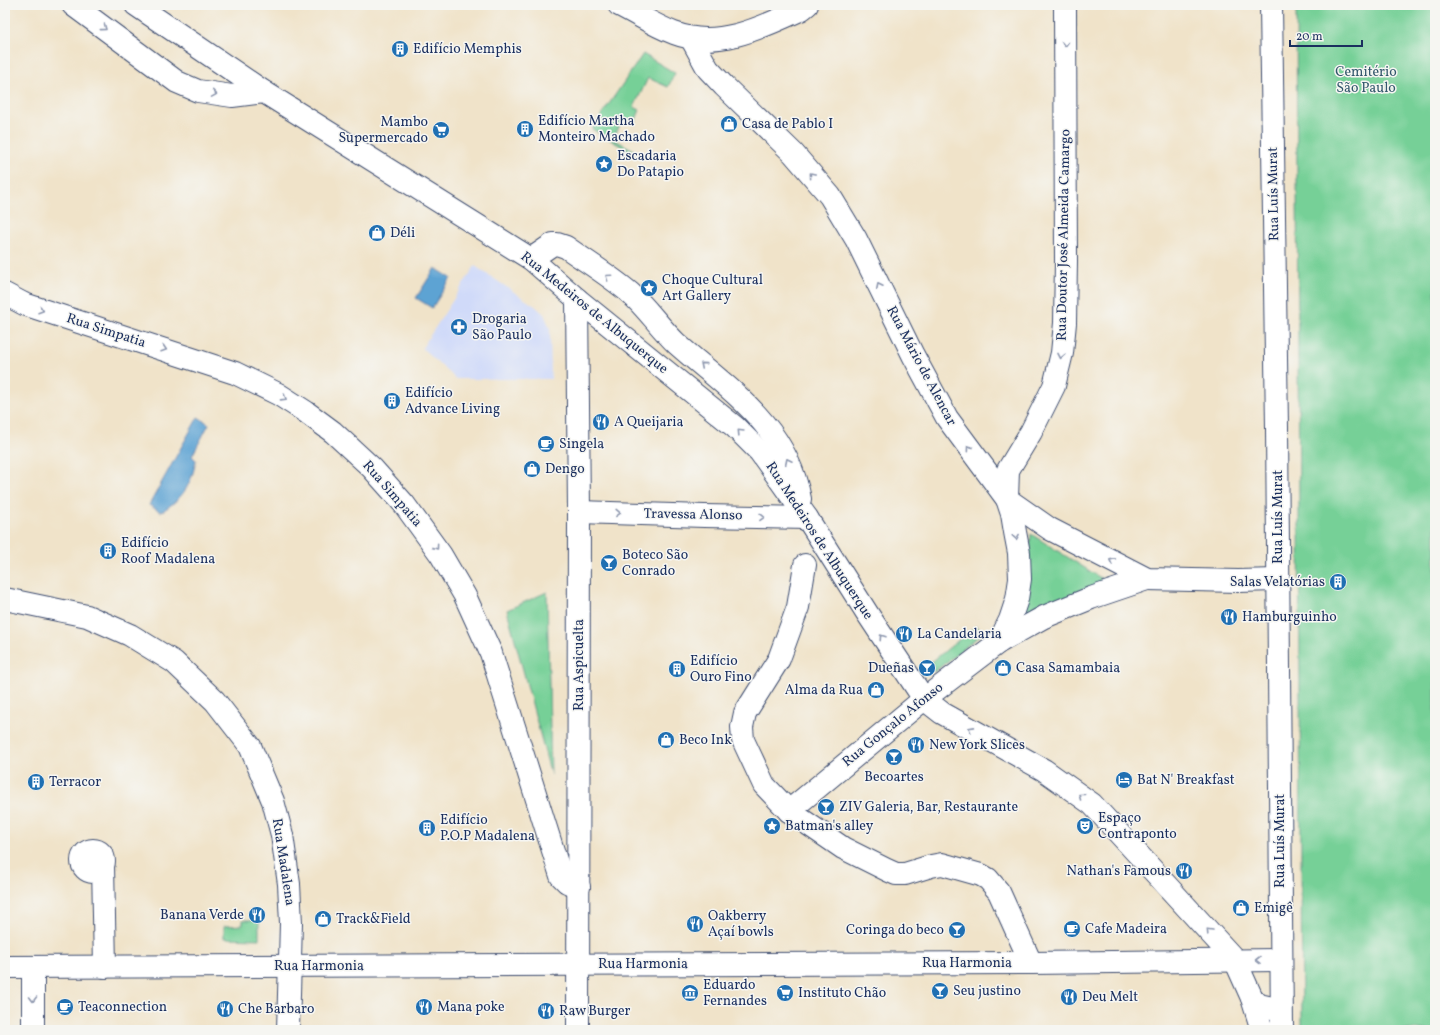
<svg xmlns="http://www.w3.org/2000/svg" width="1440" height="1035" font-family="Vollkorn,serif">
<style>
.built{fill:#d0daf9}
.green{fill:#76d097;stroke:#48807a}
.water{fill:#5da3d3;stroke:#3c6998}
.lines{fill:none;stroke-linecap:round;stroke-linejoin:round}
.minor-casing{stroke:#3b4a6e;stroke-width:24}
.tertiary-casing{stroke:#3b4a6e;stroke-width:24}
.minor{stroke:#fff;stroke-width:22}
.tertiary{stroke:#fff;stroke-width:22}
.oneway{stroke:#8d97ae}
.labels{text-anchor:middle;dominant-baseline:central;stroke-width:3;stroke-linejoin:round;paint-order:stroke}
.poi-label{font-size:14px;fill:#1b2f5e;stroke:#f6f6f2;text-anchor:start}
.park-label{font-size:14px;fill:#32576c;stroke:#f6f6f2}
.street-label{font-size:14px;fill:#1b2f5e;stroke:#f6f6f2}
</style>
<rect width="100%" height="100%" fill="#f6f6f2"/>
<filter id="ink" filterUnits="userSpaceOnUse"><feTurbulence type="fractalNoise" baseFrequency=".025" numOctaves="2"/><feDisplacementMap in="SourceGraphic" scale="8" xChannelSelector="R" yChannelSelector="G"/><feConvolveMatrix kernelMatrix="1 2 1 2 8 2 1 2 1" color-interpolation-filters="sRGB"/></filter>
<filter id="wash" filterUnits="userSpaceOnUse"><feTurbulence type="fractalNoise" baseFrequency=".012" numOctaves="4" result="noise"/><feDisplacementMap in="SourceGraphic" scale="16" xChannelSelector="R" yChannelSelector="G"/><feGaussianBlur stdDeviation="0.9" result="paint"/><feColorMatrix in="noise" values="0 0 0 0 0 0 0 0 0 0 0 0 0 0 0 0 0 1.4 0 .05"/><feComposite in="paint" operator="in"/></filter>
<g filter="url(#wash)">
<rect width="100%" height="100%" fill="#f0e3c9"/>
<!-- built -->
<path class="built" d="M475,266L535,306L544,314L550,328L551,379H456L422,348Z"/>
<!-- green -->
<g class="green">
<path d="M1296,5H1435V1030H1302Z"/>
<path d="M643,54L675,73L668,87L648,78L634,107L640,110L634,124L623,119L613,139L636,151L634,154L592,129Z"/>
<path d="M1031,534L1107,582L1025,614Z"/>
<path d="M547,592L551,775L507,610Z"/>
<path d="M976,626L983,633L934,672L929,664Z"/>
<path d="M243,920H259V939L224,938V926L243,925Z"/>
</g>
<!-- water -->
<g class="water">
<path d="M435,268L451,278L432,308L416,298Z"/>
<path d="M198,417L209,424L192,456L196,460C191,486 183,498 161,512L149,505Z"/>
</g>
</g>
<g filter="url(#ink)">
<g class="lines">
<!-- minor casing -->
<g class="minor-casing">
<g id="minor">
<path d="M73,5L177,82L198,91L232,96L264,92"/>
<path d="M136,5L264,92L531,259L577,299L735,427L760,452L807,518L867,613L924,699L942,713L1044,770L1092,804L1235,960L1252,998L1259,1005L1281,1010"/>
<path d="M691,38L708,69L724,86L793,153L830,196L856,239L913,355L947,418L1007,499L1050,529L1147,579L1238,581L1278,580"/>
<path d="M531,259L553,244H557L566,247C587,262 610,276 630,293C647,308 660,328 677,344C729,390 786,425 800,499"/>
<path d="M5,294L24,304L235,373L278,394L306,412L333,432L372,468L404,504L441,555L465,596L491,653L561,876L567,882L579,887"/>
<path d="M577,299L579,512L578,1030"/>
<path d="M579,512L704,516L807,518"/>
<path d="M805,565L798,607L779,659L745,713L742,727L743,740L764,785L789,811L843,848L887,870L896,874H905L931,866L942,864L981,875L988,879L999,892L1031,963"/>
<path d="M5,599L87,616L130,635L174,662L215,701L250,746L273,801L282,835L289,884L291,923L288,1030"/>
<path d="M999,642L1010,620L1017,599L1020,579L1019,553L1015,532L1012,514L1007,499L1008,470L1031,432L1054,386L1062,353L1065,323L1066,261L1065,5"/>
<path d="M789,811L924,699L999,642L1044,617L1091,598L1147,579"/>
<circle cx="93" cy="861" r="11"/>
<path d="M103,865L105,967"/>
<path d="M5,967L1031,963L1281,960"/>
<path d="M33,968V1030"/>
</g>
</g>
<!-- tertiary casing -->
<g class="tertiary-casing">
<g id="tertiary">
<path d="M619,5C637,14 655,26 674,33C717,50 763,27 802,9L807,5"/>
<path d="M1271,5L1277,428L1282,1030"/>
<path d="M1252,998L1262,1030"/>
</g>
</g>
<!-- minor -->
<use href="#minor" class="minor"/>
<!-- tertiary -->
<use href="#tertiary" class="tertiary"/>
</g>
<!-- one-way arrows -->
<defs><path id="oneway-chevron" d="M-2-3.5L2.5 0L-2 3.5" fill="none" stroke-width="1.6" stroke-linecap="round" stroke-linejoin="round"/></defs>
<g class="oneway">
<use href="#oneway-chevron" transform="translate(104 28) rotate(37)"/>
<use href="#oneway-chevron" transform="translate(1065 44) rotate(90)"/>
<use href="#oneway-chevron" transform="translate(214 94) rotate(9)"/>
<use href="#oneway-chevron" transform="translate(812 175) rotate(-130)"/>
<use href="#oneway-chevron" transform="translate(608 277) rotate(-145)"/>
<use href="#oneway-chevron" transform="translate(879 286) rotate(-116)"/>
<use href="#oneway-chevron" transform="translate(41 310) rotate(18)"/>
<use href="#oneway-chevron" transform="translate(164 349) rotate(18)"/>
<use href="#oneway-chevron" transform="translate(1061 356) rotate(101)"/>
<use href="#oneway-chevron" transform="translate(703 365) rotate(-140)"/>
<use href="#oneway-chevron" transform="translate(284 398) rotate(32)"/>
<use href="#oneway-chevron" transform="translate(740 432) rotate(-134)"/>
<use href="#oneway-chevron" transform="translate(969 448) rotate(-126)"/>
<use href="#oneway-chevron" transform="translate(788 461) rotate(-116)"/>
<use href="#oneway-chevron" transform="translate(618 513) rotate(2)"/>
<use href="#oneway-chevron" transform="translate(762 517) rotate(1)"/>
<use href="#oneway-chevron" transform="translate(1016 537) rotate(81)"/>
<use href="#oneway-chevron" transform="translate(436 547) rotate(54)"/>
<use href="#oneway-chevron" transform="translate(1112 561) rotate(-153)"/>
<use href="#oneway-chevron" transform="translate(882 637) rotate(-124)"/>
<use href="#oneway-chevron" transform="translate(971 729) rotate(-151)"/>
<use href="#oneway-chevron" transform="translate(1081 796) rotate(-144)"/>
<use href="#oneway-chevron" transform="translate(1209 931) rotate(-133)"/>
<use href="#oneway-chevron" transform="translate(1258 960) rotate(-180)"/>
<use href="#oneway-chevron" transform="translate(33 999) rotate(90)"/>
</g>
</g>
<!-- icons -->
<defs>
<g id="building-disc" transform="scale(0.9)"><circle r="9.5" fill="#1f6fb2" stroke="#f6f6f2"/><path d="M-4-6H4V6H1V3H-1V6H-4ZM-2.5-4.3h1.7v1.8h-1.7ZM.8-4.3h1.7v1.8H.8ZM-2.5-1h1.7V.8h-1.7ZM.8-1h1.7V.8H.8Z" fill="#fff"/></g>
<g id="shop-disc" transform="scale(0.9)"><circle r="9.5" fill="#1f6fb2" stroke="#f6f6f2"/><path d="M-5-2.5h2.3a2.7 3.5 0 0 1 5.4 0H5L5.5 6h-11ZM-1.5-2.5h3a1.5 2.3 0 0 0-3 0Z" fill="#fff"/></g>
<g id="supermarket-disc" transform="scale(0.9)"><circle r="9.5" fill="#1f6fb2" stroke="#f6f6f2"/><path d="M-6-5.5h2.5l.6 2H6L4.5 2H-2.5L-4.4-4H-6ZM-1.5 3.2a1.3 1.3 0 1 0 .1 0ZM3 3.2a1.3 1.3 0 1 0 .1 0Z" fill="#fff"/></g>
<g id="sight-disc" transform="scale(0.9)"><circle r="9.5" fill="#1f6fb2" stroke="#f6f6f2"/><path d="M0-6L1.8-2.2L6-1.7L2.9 1.2L3.7 5.4L0 3.3L-3.7 5.4L-2.9 1.2L-6-1.7L-1.8-2.2Z" fill="#fff"/></g>
<g id="pharmacy-disc" transform="scale(0.9)"><circle r="9.5" fill="#1f6fb2" stroke="#f6f6f2"/><path d="M-2-6h4v4h4v4h-4v4h-4v-4h-4v-4h4Z" fill="#fff"/></g>
<g id="restaurant-disc" transform="scale(0.9)"><circle r="9.5" fill="#1f6fb2" stroke="#f6f6f2"/><path d="M-5-6h1v4h1v-4h1v4h1v-4h1v5L-1.5 .5V6h-2V.5L-5-1ZM5-6V6H3V1.5H1.5Q1.5-4 5-6Z" fill="#fff"/></g>
<g id="cafe-disc" transform="scale(0.9)"><circle r="9.5" fill="#1f6fb2" stroke="#f6f6f2"/><path d="M-5.5-4.5H6V0H3Q3 3.5 0 3.5H-2.5Q-5.5 3.5-5.5 0ZM3-3.2v2h1.7v-2ZM-6 4.5H4V6H-6Z" fill="#fff"/></g>
<g id="bar-disc" transform="scale(0.9)"><circle r="9.5" fill="#1f6fb2" stroke="#f6f6f2"/><path d="M-6-5H6L.8 .8V4.5H3.5V6h-7V4.5H-.8V.8Z" fill="#fff"/></g>
<g id="hotel-disc" transform="scale(0.9)"><circle r="9.5" fill="#1f6fb2" stroke="#f6f6f2"/><path d="M-6-4.5h1.5V1H6V5H4.5V3h-9V5H-6ZM-4 0a1.8 1.8 0 1 1 3.6 0ZM.5 0V-2.5h3Q6-2.5 6 0Z" fill="#fff"/></g>
<g id="theatre-disc" transform="scale(0.9)"><circle r="9.5" fill="#1f6fb2" stroke="#f6f6f2"/><path d="M-5-5.5Q0-4 5-5.5V0Q5 5 0 6Q-5 5-5 0ZM-3.3-2.5H-1v1.5H-3.3ZM1-2.5H3.3v1.5H1ZM-2.8 1Q0 5.5 2.8 1Z" fill="#fff"/></g>
<g id="museum-disc" transform="scale(0.9)"><circle r="9.5" fill="#1f6fb2" stroke="#f6f6f2"/><path d="M0-6L6-3V-2H-6V-3ZM-5-1h2V3h-2ZM-1-1h2V3h-2ZM3-1h2V3H3ZM-6 4H6V6H-6Z" fill="#fff"/></g>
</defs>
<g fill-rule="evenodd">
<use href="#building-disc" x="400" y="49"/>
<use href="#shop-disc" x="729" y="124"/>
<use href="#building-disc" x="525" y="129"/>
<use href="#supermarket-disc" x="441" y="130"/>
<use href="#sight-disc" x="604" y="164"/>
<use href="#shop-disc" x="377" y="233"/>
<use href="#sight-disc" x="649" y="288"/>
<use href="#pharmacy-disc" x="459" y="327"/>
<use href="#building-disc" x="392" y="401"/>
<use href="#restaurant-disc" x="601" y="422"/>
<use href="#cafe-disc" x="546" y="444"/>
<use href="#shop-disc" x="532" y="469"/>
<use href="#building-disc" x="108" y="551"/>
<use href="#bar-disc" x="609" y="563"/>
<use href="#building-disc" x="1338" y="582"/>
<use href="#restaurant-disc" x="1229" y="617"/>
<use href="#restaurant-disc" x="904" y="634"/>
<use href="#bar-disc" x="927" y="668"/>
<use href="#shop-disc" x="1003" y="668"/>
<use href="#building-disc" x="677" y="669"/>
<use href="#shop-disc" x="876" y="690"/>
<use href="#shop-disc" x="666" y="740"/>
<use href="#restaurant-disc" x="916" y="745"/>
<use href="#bar-disc" x="894" y="757"/>
<use href="#hotel-disc" x="1124" y="780"/>
<use href="#building-disc" x="36" y="782"/>
<use href="#bar-disc" x="826" y="807"/>
<use href="#sight-disc" x="772" y="826"/>
<use href="#theatre-disc" x="1085" y="826"/>
<use href="#building-disc" x="427" y="828"/>
<use href="#restaurant-disc" x="1184" y="871"/>
<use href="#shop-disc" x="1241" y="908"/>
<use href="#restaurant-disc" x="257" y="915"/>
<use href="#shop-disc" x="323" y="919"/>
<use href="#restaurant-disc" x="695" y="924"/>
<use href="#cafe-disc" x="1072" y="929"/>
<use href="#bar-disc" x="957" y="930"/>
<use href="#bar-disc" x="940" y="991"/>
<use href="#museum-disc" x="690" y="993"/>
<use href="#supermarket-disc" x="785" y="993"/>
<use href="#restaurant-disc" x="1069" y="997"/>
<use href="#cafe-disc" x="65" y="1007"/>
<use href="#restaurant-disc" x="424" y="1007"/>
<use href="#restaurant-disc" x="225" y="1009"/>
<use href="#restaurant-disc" x="546" y="1011"/>
</g>
<g class="labels">
<!-- poi labels -->
<g class="poi-label">
<text x="413" y="49">Edifício Memphis</text>
<text x="538" y="121">Edifício Martha<tspan x="538" dy="16">Monteiro Machado</tspan></text>
<text x="428" y="122" text-anchor="end">Mambo<tspan x="428" dy="16">Supermercado</tspan></text>
<text x="742" y="124">Casa de Pablo I</text>
<text x="617" y="156">Escadaria<tspan x="617" dy="16">Do Patapio</tspan></text>
<text x="390" y="233">Déli</text>
<text x="662" y="280">Choque Cultural<tspan x="662" dy="16">Art Gallery</tspan></text>
<text x="472" y="319">Drogaria<tspan x="472" dy="16">São Paulo</tspan></text>
<text x="405" y="393">Edifício<tspan x="405" dy="16">Advance Living</tspan></text>
<text x="614" y="422">A Queijaria</text>
<text x="559" y="444">Singela</text>
<text x="545" y="469">Dengo</text>
<text x="121" y="543">Edifício<tspan x="121" dy="16">Roof Madalena</tspan></text>
<text x="622" y="555">Boteco São<tspan x="622" dy="16">Conrado</tspan></text>
<text x="1325" y="582" text-anchor="end">Salas Velatórias</text>
<text x="1242" y="617">Hamburguinho</text>
<text x="917" y="634">La Candelaria</text>
<text x="690" y="661">Edifício<tspan x="690" dy="16">Ouro Fino</tspan></text>
<text x="914" y="668" text-anchor="end">Dueñas</text>
<text x="1016" y="668">Casa Samambaia</text>
<text x="863" y="690" text-anchor="end">Alma da Rua</text>
<text x="679" y="740">Beco Ink</text>
<text x="929" y="745">New York Slices</text>
<text x="894" y="777" text-anchor="middle">Becoartes</text>
<text x="1137" y="780">Bat N' Breakfast</text>
<text x="49" y="782">Terracor</text>
<text x="839" y="807">ZIV Galeria, Bar, Restaurante</text>
<text x="1098" y="818">Espaço<tspan x="1098" dy="16">Contraponto</tspan></text>
<text x="440" y="820">Edifício<tspan x="440" dy="16">P.O.P Madalena</tspan></text>
<text x="785" y="826">Batman's alley</text>
<text x="1171" y="871" text-anchor="end">Nathan's Famous</text>
<text x="1254" y="908">Emigê</text>
<text x="244" y="915" text-anchor="end">Banana Verde</text>
<text x="708" y="916">Oakberry<tspan x="708" dy="16">Açaí bowls</tspan></text>
<text x="336" y="919">Track&amp;Field</text>
<text x="1085" y="929">Cafe Madeira</text>
<text x="944" y="930" text-anchor="end">Coringa do beco</text>
<text x="703" y="985">Eduardo<tspan x="703" dy="16">Fernandes</tspan></text>
<text x="953" y="991">Seu justino</text>
<text x="798" y="993">Instituto Chão</text>
<text x="1082" y="997">Deu Melt</text>
<text x="78" y="1007">Teaconnection</text>
<text x="437" y="1007">Mana poke</text>
<text x="238" y="1009">Che Barbaro</text>
<text x="559" y="1011">Raw Burger</text>
</g>
<!-- park labels -->
<g class="park-label">
<text x="1366" y="72">Cemitério<tspan x="1366" dy="16">São Paulo</tspan></text>
</g>
<!-- street labels -->
<g class="street-label">
<text transform="translate(1274 194) rotate(-91)">Rua Luís Murat</text>
<text transform="translate(1064 235) rotate(-89)">Rua Doutor José Almeida Camargo</text>
<text transform="translate(594 313) rotate(39)">Rua Medeiros de Albuquerque</text>
<text transform="translate(106 331) rotate(18)">Rua Simpatia</text>
<text transform="translate(921 366) rotate(62)">Rua Mário de Alencar</text>
<text transform="translate(392 494) rotate(49)">Rua Simpatia</text>
<text transform="translate(693 515) rotate(1)">Travessa Alonso</text>
<text transform="translate(1278 517) rotate(-90)">Rua Luís Murat</text>
<text transform="translate(819 541) rotate(57)">Rua Medeiros de Albuquerque</text>
<text transform="translate(579 665) rotate(-90)">Rua Aspicuelta</text>
<text transform="translate(893 725) rotate(-39)">Rua Gonçalo Afonso</text>
<text transform="translate(1280 841) rotate(-90)">Rua Luís Murat</text>
<text transform="translate(283 862) rotate(81)">Rua Madalena</text>
<text x="967" y="963">Rua Harmonia</text>
<text x="643" y="964">Rua Harmonia</text>
<text x="319" y="966">Rua Harmonia</text>
</g>
</g>
<!-- margin -->
<rect width="1440" height="1035" fill="none" stroke="#f6f6f2" stroke-width="20"/>
<!-- scale -->
<path d="M1290 40v6h72v-6" fill="none" stroke="#1b2f5e" stroke-width="2"/>
<text x="1296" y="40" font-size="12" fill="#1b2f5e" stroke="#f6f6f2" stroke-width="3" paint-order="stroke">20 m</text>
</svg>
